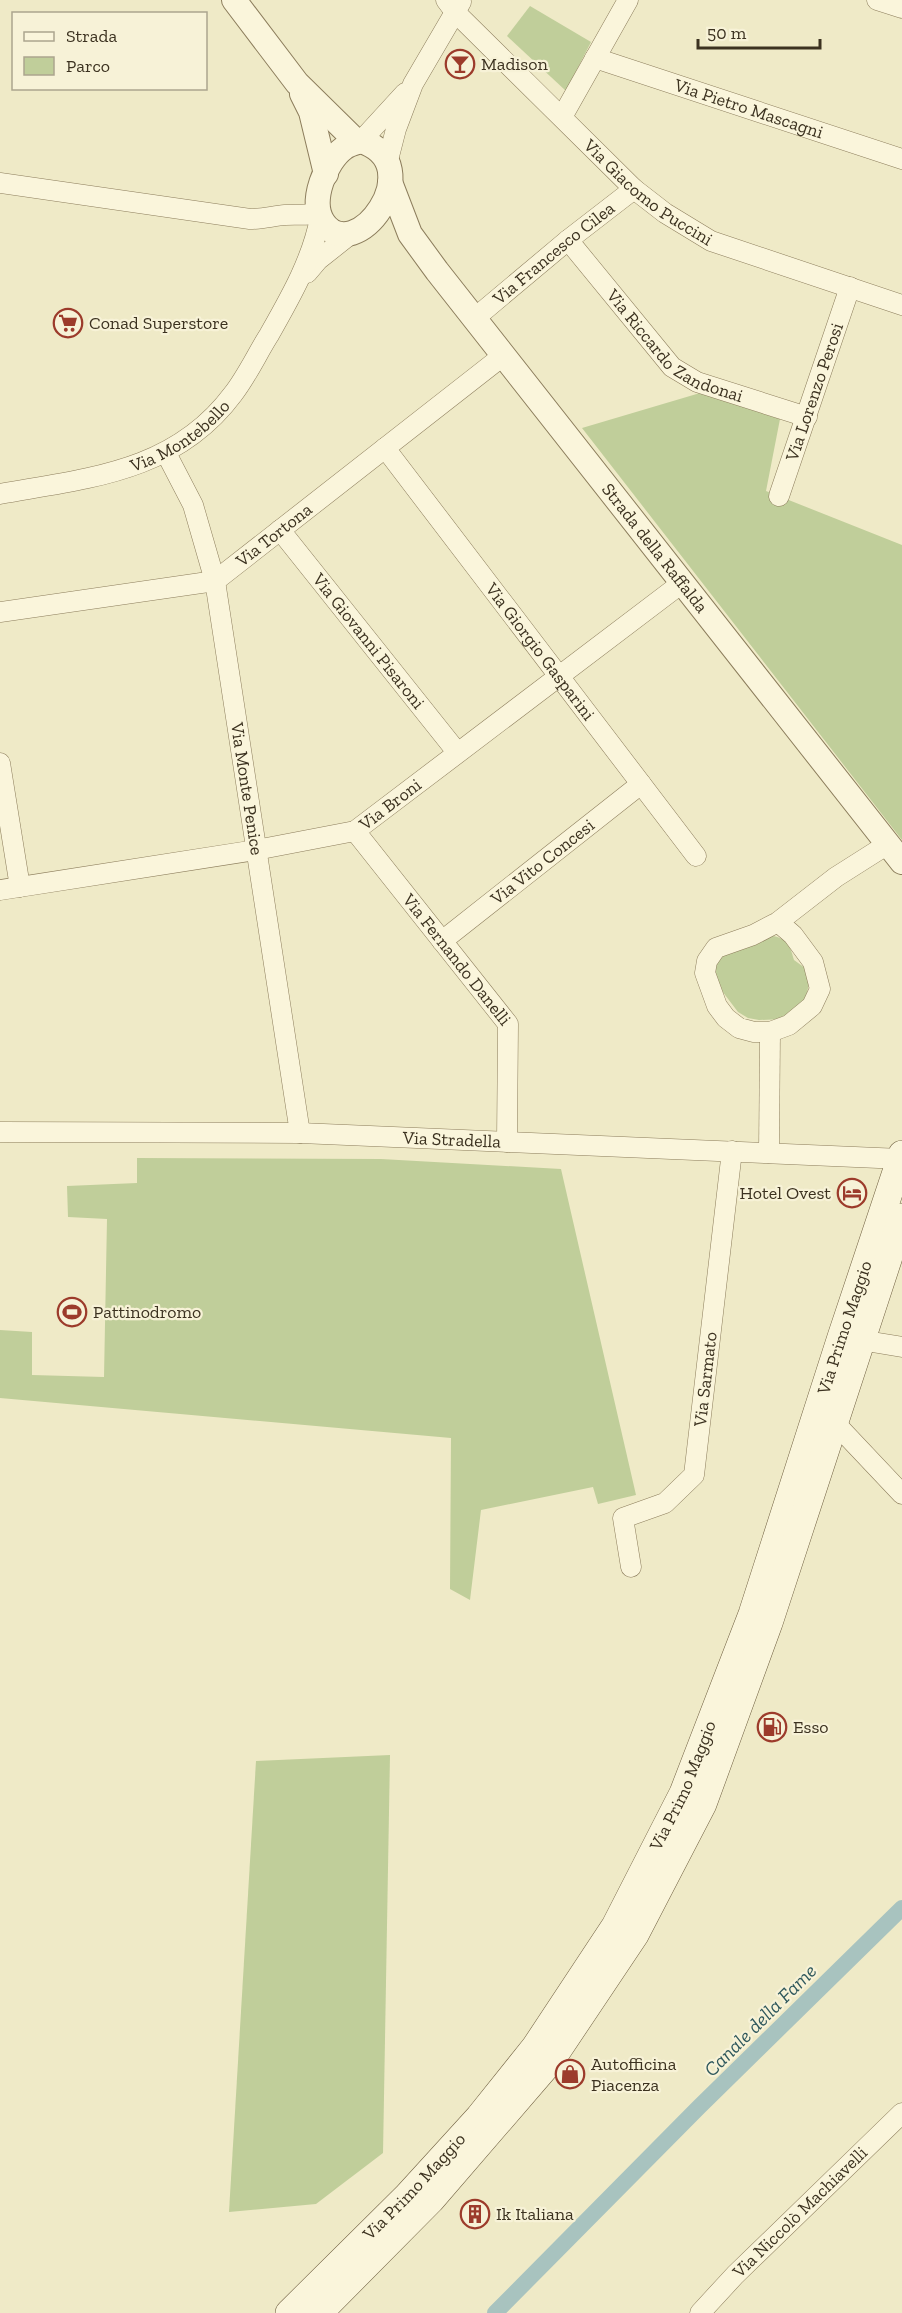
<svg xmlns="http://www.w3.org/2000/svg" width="902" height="2313" font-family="'Zilla Slab',serif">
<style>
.green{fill:#c0ce9a}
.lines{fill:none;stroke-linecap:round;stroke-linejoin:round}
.canal{stroke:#a8c3bf;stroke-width:16}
.minor-casing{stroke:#8c7d5c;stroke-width:21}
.tertiary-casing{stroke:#8c7d5c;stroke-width:26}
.secondary-casing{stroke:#6e5e3f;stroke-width:28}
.minor{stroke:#faf5db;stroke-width:20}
.tertiary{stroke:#faf5db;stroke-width:24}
.secondary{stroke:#faf5db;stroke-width:27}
.labels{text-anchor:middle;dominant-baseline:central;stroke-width:4.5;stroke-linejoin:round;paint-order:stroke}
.poi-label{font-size:18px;fill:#3c3220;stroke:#f7f2d7;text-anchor:start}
.street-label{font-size:18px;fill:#3c3220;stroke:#f7f2d7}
.water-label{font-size:20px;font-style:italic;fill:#2f585c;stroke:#f7f2d7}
</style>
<rect width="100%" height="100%" fill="#efeac7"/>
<!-- green -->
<g class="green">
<path d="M530,6L591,42L566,91L507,36Z"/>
<path d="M700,393L780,419L766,491L902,545V840L582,428Z"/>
<path d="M773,936C788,939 790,946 794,960L805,968L810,979L806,997L801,1007L783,1019L759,1020L748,1018L738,1012L716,983L714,970L722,955Z"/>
<path d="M137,1158L381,1159L561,1169L636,1495L598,1504L593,1487L481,1510L470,1600L450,1589L451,1438L0,1398V1330L32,1332V1375L104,1377L107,1219L68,1217L67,1186L137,1183Z"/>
<path d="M390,1755L383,2153L316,2204L229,2212L256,1761Z"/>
</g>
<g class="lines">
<!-- canal -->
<path class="canal" d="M495,2313L699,2107L902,1908"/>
<!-- minor casing -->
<g class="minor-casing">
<g id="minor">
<path id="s1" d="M446,0L455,12L634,189L665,213L711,241L902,305"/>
<path d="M877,0L902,8"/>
<path id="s2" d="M595,58L902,159"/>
<path d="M562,117L628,0"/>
<path d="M361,141L405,93"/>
<path d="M387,164L396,129L413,84L461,2"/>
<path d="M0,183L250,219C263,219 273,216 285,215C297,214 307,216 319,213"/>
<path id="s3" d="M568,240L672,367L697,382L807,417"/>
<path d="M307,273L318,260L352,233"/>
<path id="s4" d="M475,318L568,240L634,189"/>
<path id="s5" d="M385,448L696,856"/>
<path id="s6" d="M166,453L193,505L215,581L300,1133"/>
<path id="s7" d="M0,494C89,478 175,472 233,394C247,376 257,354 269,335C290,298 312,260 320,218"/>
<path id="s8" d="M779,496L850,287"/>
<path id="s9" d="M280,530L457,752"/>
<path id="s10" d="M0,612L215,581L504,355"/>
<path d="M0,763L20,887"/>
<path id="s11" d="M355,831L508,1024L507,1142"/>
<path id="s12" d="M0,890L256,850L355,831L682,583"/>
<path d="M778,922L793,935L813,962L820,989L812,1006L789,1025L770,1032H754L739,1028L726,1018L717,1006L705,973L707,961L716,948L753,935L778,922L836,877L888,844"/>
<path id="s13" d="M442,941L641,784"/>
<path id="s14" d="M0,1132L300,1133L902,1159"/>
<path d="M769,1153L770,1032"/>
<path d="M860,1340L902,1347"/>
<path d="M834,1422L902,1494"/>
<path id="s15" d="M631,1567L623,1518L665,1503L694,1475L732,1151"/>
<path id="s16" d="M700,2313L735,2275L902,2113"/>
</g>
</g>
<!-- tertiary casing -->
<g class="tertiary-casing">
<g id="tertiary">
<path d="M234,0L297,83L357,142"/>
<path d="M302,94L311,112L326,174"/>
<path d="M361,141C433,164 354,270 323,222C309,201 326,161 344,148C349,144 355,143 361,141Z"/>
<path id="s17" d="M390,182L410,234L437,271L902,862"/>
</g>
</g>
<!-- secondary casing -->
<g class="secondary-casing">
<g id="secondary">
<path id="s18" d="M289,2313L407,2196L479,2117L535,2047L615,1926L683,1793L752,1614L841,1337L902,1154"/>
<path d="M319,2313L431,2200L550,2062L635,1935L703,1804L769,1623L902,1217"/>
</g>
</g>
<!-- minor -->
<use href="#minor" class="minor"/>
<!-- tertiary -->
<use href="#tertiary" class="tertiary"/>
<!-- secondary -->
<use href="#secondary" class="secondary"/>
</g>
<!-- icons -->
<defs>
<g id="bar-ring" transform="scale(1.5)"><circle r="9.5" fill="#f7f2d7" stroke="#9c3b2b" stroke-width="1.5"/><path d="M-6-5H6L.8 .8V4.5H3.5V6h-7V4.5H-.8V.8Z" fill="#9c3b2b"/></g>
<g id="supermarket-ring" transform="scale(1.5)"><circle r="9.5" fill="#f7f2d7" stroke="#9c3b2b" stroke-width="1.5"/><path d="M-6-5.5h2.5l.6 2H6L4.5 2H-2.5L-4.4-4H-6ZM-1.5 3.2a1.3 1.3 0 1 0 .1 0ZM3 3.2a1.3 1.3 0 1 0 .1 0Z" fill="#9c3b2b"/></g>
<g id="hotel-ring" transform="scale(1.5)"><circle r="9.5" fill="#f7f2d7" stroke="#9c3b2b" stroke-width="1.5"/><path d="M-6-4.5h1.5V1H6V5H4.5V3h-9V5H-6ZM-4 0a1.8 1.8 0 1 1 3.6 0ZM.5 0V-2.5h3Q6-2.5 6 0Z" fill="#9c3b2b"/></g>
<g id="stadium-ring" transform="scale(1.5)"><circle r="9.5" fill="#f7f2d7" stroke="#9c3b2b" stroke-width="1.5"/><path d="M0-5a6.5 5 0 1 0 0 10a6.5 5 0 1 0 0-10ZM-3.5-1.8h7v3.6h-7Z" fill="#9c3b2b"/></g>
<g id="fuel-ring" transform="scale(1.5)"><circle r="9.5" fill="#f7f2d7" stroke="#9c3b2b" stroke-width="1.5"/><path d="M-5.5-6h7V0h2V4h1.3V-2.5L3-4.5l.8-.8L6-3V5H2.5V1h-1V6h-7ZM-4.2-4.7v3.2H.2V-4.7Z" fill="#9c3b2b"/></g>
<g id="shop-ring" transform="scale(1.5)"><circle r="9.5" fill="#f7f2d7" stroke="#9c3b2b" stroke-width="1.5"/><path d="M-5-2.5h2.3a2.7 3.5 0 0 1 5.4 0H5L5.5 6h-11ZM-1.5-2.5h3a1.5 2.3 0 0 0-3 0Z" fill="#9c3b2b"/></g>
<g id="building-ring" transform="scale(1.5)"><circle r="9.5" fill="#f7f2d7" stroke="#9c3b2b" stroke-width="1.5"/><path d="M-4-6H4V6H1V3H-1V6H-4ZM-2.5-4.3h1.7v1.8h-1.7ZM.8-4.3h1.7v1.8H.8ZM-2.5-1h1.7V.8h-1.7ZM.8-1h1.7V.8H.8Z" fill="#9c3b2b"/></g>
</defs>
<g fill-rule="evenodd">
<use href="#bar-ring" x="460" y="64"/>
<use href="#supermarket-ring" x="68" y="323"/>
<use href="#hotel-ring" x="852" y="1193"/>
<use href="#stadium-ring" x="72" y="1312"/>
<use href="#fuel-ring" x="772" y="1727"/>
<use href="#shop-ring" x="570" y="2074"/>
<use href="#building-ring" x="475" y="2214"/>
</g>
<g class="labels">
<!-- poi labels -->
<g class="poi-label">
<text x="481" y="64">Madison</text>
<text x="89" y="323">Conad Superstore</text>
<text x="831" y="1193" text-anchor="end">Hotel Ovest</text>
<text x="93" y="1312">Pattinodromo</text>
<text x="793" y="1727">Esso</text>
<text x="591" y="2064">Autofficina<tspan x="591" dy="21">Piacenza</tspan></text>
<text x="496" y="2214">Ik Italiana</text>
</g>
<!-- street labels -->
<g class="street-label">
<text stroke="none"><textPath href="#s2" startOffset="162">Via Pietro Mascagni</textPath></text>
<text stroke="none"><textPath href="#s1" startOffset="280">Via Giacomo Puccini</textPath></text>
<text stroke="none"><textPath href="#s4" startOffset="102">Via Francesco Cilea</textPath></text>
<text stroke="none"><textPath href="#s3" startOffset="154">Via Riccardo Zandonai</textPath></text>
<text stroke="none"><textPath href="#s8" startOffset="110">Via Lorenzo Perosi</textPath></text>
<text stroke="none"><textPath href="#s7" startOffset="192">Via Montebello</textPath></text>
<text stroke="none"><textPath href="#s10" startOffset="292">Via Tortona</textPath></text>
<text stroke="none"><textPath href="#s17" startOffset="454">Strada della Raffalda</textPath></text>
<text stroke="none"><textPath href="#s9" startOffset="142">Via Giovanni Pisaroni</textPath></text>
<text stroke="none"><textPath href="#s5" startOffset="256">Via Giorgio Gasparini</textPath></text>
<text stroke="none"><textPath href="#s6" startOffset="348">Via Monte Penice</textPath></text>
<text stroke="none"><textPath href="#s12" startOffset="404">Via Broni</textPath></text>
<text stroke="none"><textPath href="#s13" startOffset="128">Via Vito Concesi</textPath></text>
<text stroke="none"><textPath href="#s11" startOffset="164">Via Fernando Danelli</textPath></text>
<text stroke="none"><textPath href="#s14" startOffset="452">Via Stradella</textPath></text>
<text stroke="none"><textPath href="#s18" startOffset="1150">Via Primo Maggio</textPath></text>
<text stroke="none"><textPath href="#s15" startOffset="231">Via Sarmato</textPath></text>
<text stroke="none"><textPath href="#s18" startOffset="664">Via Primo Maggio</textPath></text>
<text stroke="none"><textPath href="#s18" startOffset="178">Via Primo Maggio</textPath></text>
<text stroke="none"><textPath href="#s16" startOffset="142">Via Niccolò Machiavelli</textPath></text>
</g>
<!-- water labels -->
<g class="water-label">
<text transform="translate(760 2020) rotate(-45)">Canale della Fame</text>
</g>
</g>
<!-- legend -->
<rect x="12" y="12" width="195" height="78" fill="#f7f2d7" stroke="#aca58e" stroke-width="1.5"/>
<rect x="24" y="32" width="30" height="9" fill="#faf5db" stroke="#aca58e" stroke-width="1.5"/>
<text x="66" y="42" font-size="18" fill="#3c3220">Strada</text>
<rect x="24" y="57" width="30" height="18" fill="#c0ce9a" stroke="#aca58e" stroke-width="1.5"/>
<text x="66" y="72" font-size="18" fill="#3c3220">Parco</text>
<!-- scale -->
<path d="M698 39v9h122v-9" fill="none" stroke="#3c3220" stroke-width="3"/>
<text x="707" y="39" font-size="18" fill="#3c3220" stroke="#f7f2d7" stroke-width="4.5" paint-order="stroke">50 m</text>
</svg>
